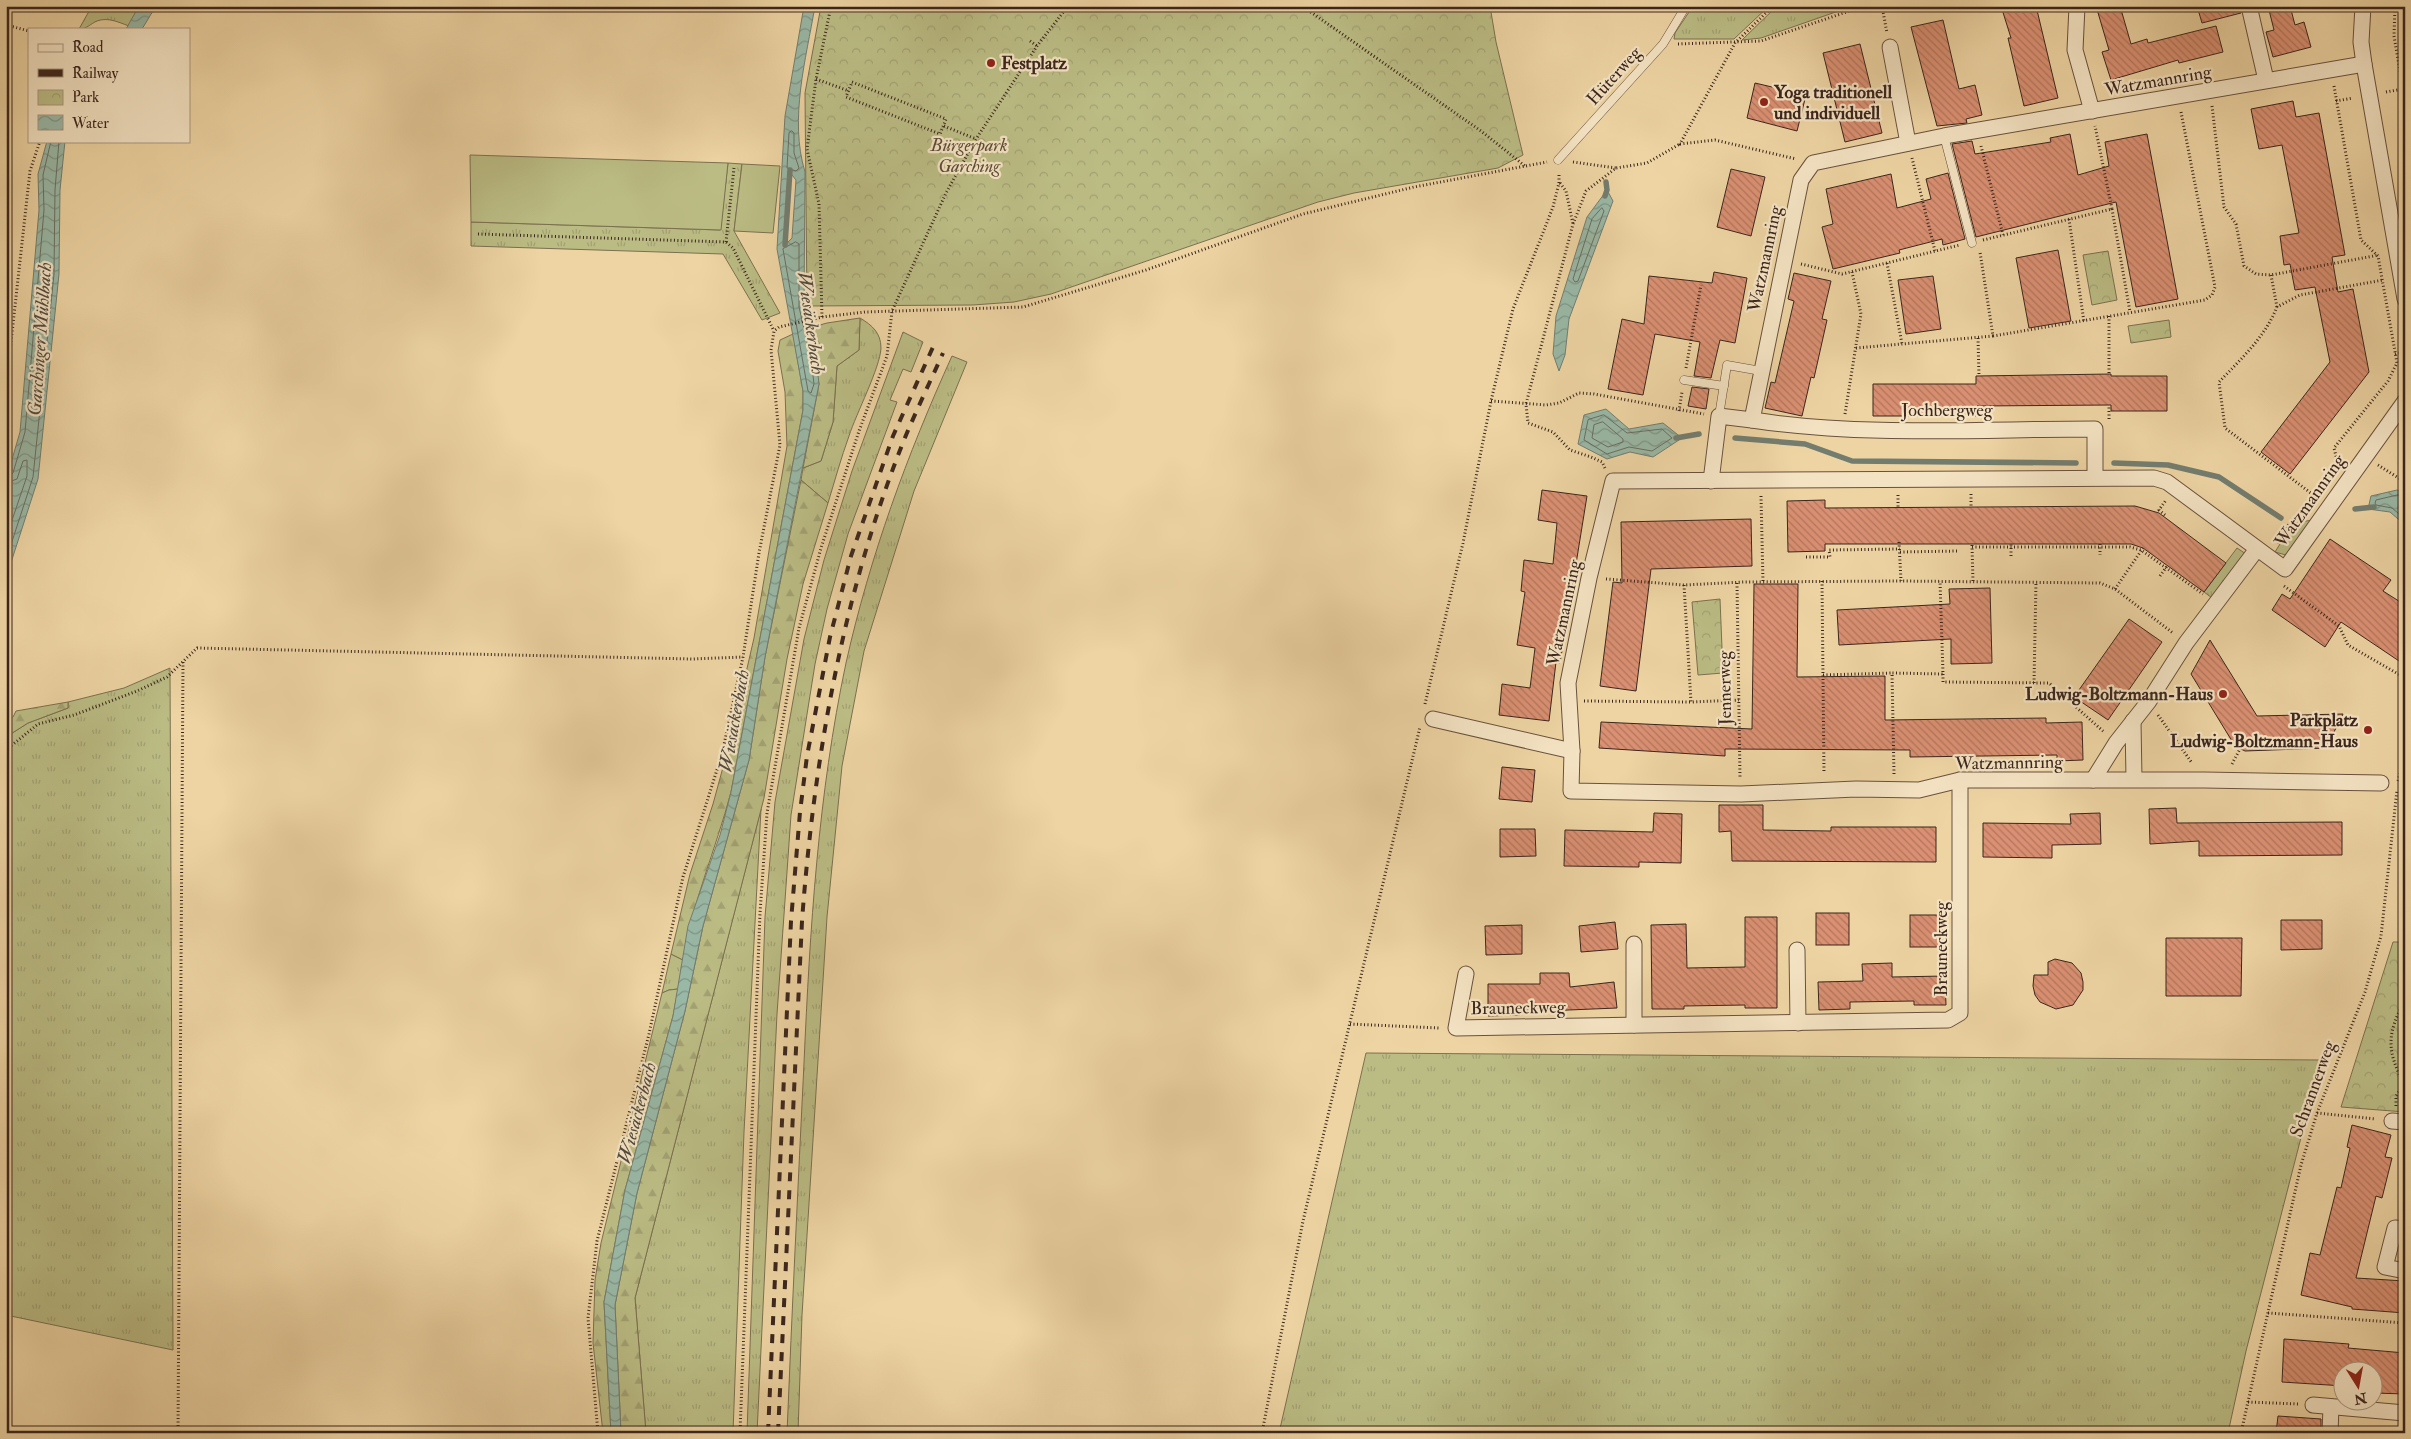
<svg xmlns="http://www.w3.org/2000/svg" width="2411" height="1439" font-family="'IM FELL Double Pica',serif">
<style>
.grass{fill:url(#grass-tufts);stroke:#7b7050}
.forest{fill:url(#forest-firs);stroke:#7b7050}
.park{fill:url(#park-crowns);stroke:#7b7050}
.garden{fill:#bbbc84;stroke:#7b7050}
.water{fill:url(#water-waves);stroke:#737d6f;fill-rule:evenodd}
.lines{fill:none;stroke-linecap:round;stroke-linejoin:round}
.shore{stroke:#6a6e62;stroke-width:1}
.stream{stroke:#737d6f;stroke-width:5.5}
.building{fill:url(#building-back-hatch);stroke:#3b251d}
.lane-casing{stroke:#68513e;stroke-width:9}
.street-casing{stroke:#68513e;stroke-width:17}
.path{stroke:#3b251d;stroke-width:3;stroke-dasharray:1 2.5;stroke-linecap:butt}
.lane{stroke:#f4e3c3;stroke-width:8}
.street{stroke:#f4e3c3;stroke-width:15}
.rail{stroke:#3b251d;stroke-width:4;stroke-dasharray:9 9;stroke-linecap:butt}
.poi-dot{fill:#8f2418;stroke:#f4e3c3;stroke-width:2}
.labels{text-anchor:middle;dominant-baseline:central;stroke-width:4.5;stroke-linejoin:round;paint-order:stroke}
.poi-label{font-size:18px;font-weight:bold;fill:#3b251d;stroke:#f4e3c3;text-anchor:start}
.street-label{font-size:18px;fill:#3b251d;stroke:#f4e3c3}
.park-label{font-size:18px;font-style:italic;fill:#5b4b37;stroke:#f4e3c3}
.water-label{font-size:19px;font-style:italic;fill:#524a3f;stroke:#f4e3c3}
</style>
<defs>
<pattern id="grass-tufts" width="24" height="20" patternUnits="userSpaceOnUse" patternTransform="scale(1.25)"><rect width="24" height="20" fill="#bbbc84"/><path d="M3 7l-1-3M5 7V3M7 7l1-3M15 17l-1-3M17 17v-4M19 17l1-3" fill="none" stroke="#a2a172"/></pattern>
<pattern id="forest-firs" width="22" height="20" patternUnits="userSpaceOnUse" patternTransform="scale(1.25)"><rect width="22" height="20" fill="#bbbc84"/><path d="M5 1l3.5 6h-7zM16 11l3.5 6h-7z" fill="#a2a172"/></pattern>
<pattern id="park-crowns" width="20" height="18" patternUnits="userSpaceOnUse" patternTransform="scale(1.25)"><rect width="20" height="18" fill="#bbbc84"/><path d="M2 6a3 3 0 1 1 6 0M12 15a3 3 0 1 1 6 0" fill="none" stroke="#a2a172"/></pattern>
<pattern id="water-waves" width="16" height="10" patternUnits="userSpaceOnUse" patternTransform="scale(1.25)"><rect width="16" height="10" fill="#99b8a6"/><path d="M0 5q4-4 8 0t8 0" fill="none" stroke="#7e9587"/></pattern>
<pattern id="building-back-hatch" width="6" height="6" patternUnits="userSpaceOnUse" patternTransform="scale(1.25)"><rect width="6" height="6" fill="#da9072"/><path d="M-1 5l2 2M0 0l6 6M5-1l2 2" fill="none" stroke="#b2755d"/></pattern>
</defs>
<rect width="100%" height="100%" fill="#eed4a3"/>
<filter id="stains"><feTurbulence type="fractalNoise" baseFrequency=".004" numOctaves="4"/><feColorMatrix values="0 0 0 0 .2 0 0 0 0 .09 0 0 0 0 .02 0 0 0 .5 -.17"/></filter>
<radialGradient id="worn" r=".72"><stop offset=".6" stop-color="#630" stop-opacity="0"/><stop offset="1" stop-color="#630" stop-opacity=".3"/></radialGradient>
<!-- grass -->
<g class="grass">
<path d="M92,6H139L129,26C118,22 108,17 97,21C90,24 87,29 79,29Z"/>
<path d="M1693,6H1769L1734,39H1674L1675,33Z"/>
<path d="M1777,6H1853L1761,38L1742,40Z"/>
<path d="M728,163L742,164L734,231L780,313L762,320L723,254L471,246V222L720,230Z"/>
<path d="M860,318C872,325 881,333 881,348C880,368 856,414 849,436C841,458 835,480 828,503L801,480L803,468L821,461L833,422L837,366L859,350Z"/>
<path d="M903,332L923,342L911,372L903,369L890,400L897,402L848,534L827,609L815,664L791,815L777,1014L757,1433H747L765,917L775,802L804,639L824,560L852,471Z"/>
<path d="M952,356L967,362L914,491L864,651L842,766L827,917L802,1315L798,1433H787C792,1310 798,1186 804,1063C810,929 818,795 846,663C870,556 907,455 952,356Z"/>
<path d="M2313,520L2286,555L2275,552L2293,523Z"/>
<path d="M2237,548L2246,554L2212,598L2204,592Z"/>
<path d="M170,668L173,1350L6,1315V737L28,723L68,708V702L124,688Z"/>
<path d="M761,809L744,1132L733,1433H646L635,1298Z"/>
<path d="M671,954L683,960L678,989L669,990L662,993Z"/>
<path d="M1366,1053L2321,1060L2246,1351L2228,1433H1279Z"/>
</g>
<!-- forest -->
<g class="forest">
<path d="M860,318L859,350L837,366L833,422L821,461L803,468L819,384L809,328L827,323Z"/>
<path d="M793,334L803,391V410L731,792C716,849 692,903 683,960L671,954L690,874L713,804L731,738L754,638L787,446L785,392L778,351L780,340Z"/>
<path d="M801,480L828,503L803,584L787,659L764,798L635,1298L646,1433H621L615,1305L637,1193L685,1011L703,926L749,760L765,657Z"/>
<path d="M68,702V708L28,723L6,737V720L13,717L16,711Z"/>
<path d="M678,989L673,1016L625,1190L604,1302L611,1433H603L593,1343L595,1280L601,1243L662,993L669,990Z"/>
</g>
<!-- park -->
<g class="park">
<path d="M821,6H1490L1496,42L1523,155L1498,168L1354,193L1318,202L1051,294L1014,302L973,305L807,306L805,93Z"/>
<path d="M2108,251L2117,300L2092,305L2083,255Z"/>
<path d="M2169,320L2171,337L2131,343L2128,326Z"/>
<path d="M1720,599L1723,673L1698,675L1692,602Z"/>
<path d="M2393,942H2405V1112L2341,1107Z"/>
</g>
<!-- garden -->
<g class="garden">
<path d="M470,155L728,163L721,230L471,222Z"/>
<path d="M742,164L780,166L773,233L734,231Z"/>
</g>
<!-- water -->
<g class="water">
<path d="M139,6H156L142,29H126Z"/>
<path d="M804,6H815C806,59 789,119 805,172L804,307L816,358L819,384L765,657L749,760L703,926L685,1011L637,1193L615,1305L621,1433H611L604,1302L625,1190L673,1016L688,926L720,835L731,792L803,410V391L777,249L785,116ZM792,175L796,180L792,238L788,242L784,237L788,179Z"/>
<path d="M47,141H65L60,190L59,274L38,479L6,578V480L20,432L39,210L38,174Z"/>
<path d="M1607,190L1613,201L1569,319L1565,355L1559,371L1553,354L1556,316L1587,217Z"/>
<path d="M1606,409L1629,429L1663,423L1682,438L1653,457L1630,452L1607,459L1578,444L1584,415Z"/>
<path d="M2397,490L2405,492V525L2390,512L2368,509L2371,496Z"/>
</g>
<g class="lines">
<!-- shore -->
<g class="shore">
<path d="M792,131L794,133V153L799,168L796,171L787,168L789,133Z"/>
<path d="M1602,208L1604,211L1578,281L1575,282L1573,279L1592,219Z"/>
<path d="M796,242L799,244V307L811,359L814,384L811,393L808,391L783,249Z"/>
<path d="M1604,415L1627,433L1662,429L1672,438L1652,451L1629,447L1607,454L1584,440L1588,420Z"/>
<path d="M1603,422L1623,439V442L1608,447L1592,438L1594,425Z"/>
<path d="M6,477L13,473L25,432L44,210L43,175L51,141"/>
<path d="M6,483L17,479L23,461L27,460V476L6,538"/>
<path d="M2405,496L2397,495L2376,500L2375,503L2376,505L2392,508L2405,519"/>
<path d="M6,560L33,477L54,274L55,190L59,141"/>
</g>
<!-- stream -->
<g class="stream">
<path d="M1605,196L1607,190L1606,182"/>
<path d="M785,245L790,170"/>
<path d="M1676,438L1699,434"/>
<path d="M1735,438L1805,444L1852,461L2076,463"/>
<path d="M2114,463L2168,465L2219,477L2281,518"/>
<path d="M2355,509L2374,507"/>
</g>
</g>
<!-- building -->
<g class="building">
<path d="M2001,6H2036L2058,98L2024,106L2008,38H2011Z"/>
<path d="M2096,6H2120L2131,44L2147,39L2148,43L2216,26L2223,52L2179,63L2178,60L2111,80L2102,52L2109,50Z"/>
<path d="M2197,6H2240L2241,13L2202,23Z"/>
<path d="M2268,6H2290L2295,25L2304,22L2311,47L2273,57L2266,32L2274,30Z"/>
<path d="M1943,20L1959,89L1975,85L1982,115L1966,119L1967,123L1937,126L1911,27Z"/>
<path d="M1860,44L1882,133L1845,142L1823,53Z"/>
<path d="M1755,83L1806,95L1797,131L1747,118Z"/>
<path d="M2293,101L2296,117L2319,113L2345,255L2332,257L2335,275L2338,292L2353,289L2369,372L2290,474L2261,452L2330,362L2315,287L2295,290L2290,264L2284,265L2280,236L2299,233L2282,145L2259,149L2251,109Z"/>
<path d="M2070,134L2078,175L2109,166L2105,142L2147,134L2178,299L2136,307L2116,202L1976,237L1952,144L1972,141L1975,154L2051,142L2050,138Z"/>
<path d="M1731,169L1765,177L1751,236L1717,227Z"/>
<path d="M1948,173L1965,239L1943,245L1942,239L1899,250L1900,253L1833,269L1822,227L1833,224L1826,189L1891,174L1897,208L1931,199L1926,179Z"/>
<path d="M2058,250L2071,321L2029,328L2016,258Z"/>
<path d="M1714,272L1747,278L1735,343L1720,340L1711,378L1694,376L1700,342L1655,334L1643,395L1608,389L1622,319L1644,324L1649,276L1712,283Z"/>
<path d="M1794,273L1831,281L1822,319L1827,320L1814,378L1811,377L1802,416L1765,408L1771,382L1775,383L1794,301L1788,299Z"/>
<path d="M1933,276L1941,329L1906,334L1898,280Z"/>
<path d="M2111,374V376H2167V411H2111V405L1977,406L1976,416H1873V384H1976V376Z"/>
<path d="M1692,387L1709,389L1706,409L1688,406Z"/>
<path d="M1542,490L1587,496L1560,663L1556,662L1549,721L1499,715L1502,684L1530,688L1535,648L1517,645L1525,592L1521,591L1524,560L1553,564L1557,523L1538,520Z"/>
<path d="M1825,500V508L2135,506L2159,513L2226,563L2204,592L2143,548L2131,544H1825V551L1788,552L1787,501Z"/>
<path d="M1751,519L1752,566L1651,569L1636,691L1600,686L1613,582L1622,583L1621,522Z"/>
<path d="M2330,539L2391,580L2383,591L2405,605V665L2341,622L2325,647L2272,610L2282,594L2290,599Z"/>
<path d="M1754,584H1798L1797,677L1885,676V720L2046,718V723L2082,722L2083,760L2057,761V755L1910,757V750L1725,749V756L1599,748L1601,722L1752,729Z"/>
<path d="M1990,588L1992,663L1951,664V639L1839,645L1837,610L1950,604L1949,589Z"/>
<path d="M2129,619L2162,642L2108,720L2074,697Z"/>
<path d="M2210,640L2257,716L2343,714L2326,748L2245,751L2235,746L2191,674Z"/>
<path d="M1502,767L1535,770L1532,802L1499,799Z"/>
<path d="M1719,805H1763V830L1831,831V827H1936V862L1732,861L1731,831L1719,832Z"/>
<path d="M2176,808L2177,823L2342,822V855L2199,856V841L2150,844L2149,809Z"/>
<path d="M1654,813L1682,814L1681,863L1639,862V867L1564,866L1565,830L1653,832Z"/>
<path d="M2100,813L2101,844L2052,845V858L1983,857V823L2071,824L2070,814Z"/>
<path d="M1500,829H1535L1536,856L1500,857Z"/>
<rect x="1816" y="913" width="33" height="32"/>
<rect x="1910" y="915" width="32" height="32"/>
<path d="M1745,917H1777V1008H1745V1005L1684,1006V1009H1652L1651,925L1686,924L1687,968L1745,967Z"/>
<path d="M2281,920H2322V949L2281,950Z"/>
<path d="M1615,922L1618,949L1581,952L1579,926Z"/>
<path d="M1522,925V954L1486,955L1485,926Z"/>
<path d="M2166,938H2242L2241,996H2166Z"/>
<path d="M2055,959L2072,963L2081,973L2083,982V990L2073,1005L2056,1009L2040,1002L2035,995L2033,986L2034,975H2048V962Z"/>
<path d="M1892,963V977L1945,976L1946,1005H1914V1001L1850,1002V1009L1819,1010L1818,982L1863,981L1862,964Z"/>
<path d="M1540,973H1569L1570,987L1614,982L1617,1008L1520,1012V1015L1488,1016V984H1540Z"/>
<path d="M2352,1125L2391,1135L2385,1157L2392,1158L2382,1198L2376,1196L2356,1278L2405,1281V1313L2352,1309V1307L2301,1295L2310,1253L2320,1255L2337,1187L2341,1188L2350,1148L2347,1147Z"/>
<path d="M2284,1339L2349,1344L2348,1348L2405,1353V1394L2374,1393V1372H2344V1386L2282,1382Z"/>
<path d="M2278,1416L2321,1419V1433H2276Z"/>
</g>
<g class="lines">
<!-- lane casing -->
<g class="lane-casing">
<g id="lane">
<path d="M1944,136L1972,243"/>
<path d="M1558,160L1663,44L1686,6"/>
<path d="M1684,380L1724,386"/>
<path d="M1719,416L1727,365L1761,371"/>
</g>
</g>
<!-- street casing -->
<g class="street-casing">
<g id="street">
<path d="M2077,6L2075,50L2092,111"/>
<path d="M2249,6L2266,80"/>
<path d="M2363,6L2361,42L2364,64L2405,299"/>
<path d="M1890,47L1908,143"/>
<path d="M1752,420C1865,437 1981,429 2095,429V477"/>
<path d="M1711,481L1719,416L1752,420L1801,180L1813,163L1944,136L2364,64"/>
<path d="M1433,719L1572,751"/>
<path d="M2133,721L2134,779"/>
<path d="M2093,780L2116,743L2149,701L2186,643L2257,549"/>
<path d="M2381,783L2204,780H1960L1919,790L1856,789L1741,794L1571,791L1572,751L1568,683L1589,578L1613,481L2154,478L2167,482L2285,569L2405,401"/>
<path d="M1634,944V1025"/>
<path d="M1797,950L1798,1023"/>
<path d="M1466,974L1456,1028L1948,1020L1960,1013V780"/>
<path d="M2392,1121L2405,1122"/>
<path d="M2405,1229L2395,1228L2385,1267L2405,1271"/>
<path d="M2313,1405L2405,1413"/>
<path d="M2330,1433L2331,1407"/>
</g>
</g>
<!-- path -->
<g class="path">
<path d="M1302,6L1481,131L1525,166"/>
<path d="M1773,6L1735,43L1680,144L1715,140L1796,159"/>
<path d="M1882,6L1887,33"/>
<path d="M6,25L29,31"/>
<path d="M1030,41L1037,46"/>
<path d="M1678,44L1761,41L1864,6"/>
<path d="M816,79L849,91"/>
<path d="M852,82L946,119L940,134L846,97Z"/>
<path d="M2334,86L2361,240L2378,256L2397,363L2388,381L2334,448L2338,464"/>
<path d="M2403,89L2405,98"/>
<path d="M2386,92L2403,89L2394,36L2395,6"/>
<path d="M2336,101L2353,98"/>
<path d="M2212,106L2224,207L2236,224L2244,266L2256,274L2271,275L2379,255"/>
<path d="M944,126L976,139"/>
<path d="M1981,146L2003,235"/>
<path d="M1912,158L1935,251"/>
<path d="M1573,162L1616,168"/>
<path d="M1560,183L1566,191L1573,224"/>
<path d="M2112,209L2130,312"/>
<path d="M2069,219L2084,322"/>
<path d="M478,234L726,242L733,248L774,331"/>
<path d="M1983,240L2112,209L2095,126"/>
<path d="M726,242L734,168"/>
<path d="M1887,263L1902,344"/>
<path d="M1801,264L1842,274L1960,245"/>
<path d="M2271,275L2277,307"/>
<path d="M2109,316V374"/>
<path d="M822,317L819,204L807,149L816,79L831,6"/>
<path d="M1993,336L2205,300L2212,295L2215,287L2181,112"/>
<path d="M1978,338L1979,376"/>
<path d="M1856,348L1993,336L1980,252"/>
<path d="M2395,354L2405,352"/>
<path d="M1686,368L1701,285"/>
<path d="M6,387L30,171L40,141"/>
<path d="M1491,401L1546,405L1559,403L1579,393L1594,394L1704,414"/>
<path d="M1679,411L1682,392"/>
<path d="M1845,414L1861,314L1852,272"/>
<path d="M2109,419V406"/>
<path d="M2378,465L2405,482"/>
<path d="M1605,468L1602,462L1591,457L1570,450L1553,432L1528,423L1526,404L1573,224L1586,191L1616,168L1647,163L1680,144"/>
<path d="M1971,494V508"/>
<path d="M1898,495V507"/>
<path d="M1761,496L1763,582"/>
<path d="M2316,497L2225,428L2219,382C2241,359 2265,337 2277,307L2300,295L2383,280"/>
<path d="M2165,515L2159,510L2166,500"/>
<path d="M1899,542L1901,581"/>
<path d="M2277,543L2291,521L2298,519"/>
<path d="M2100,544V555"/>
<path d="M1972,545L1973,582"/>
<path d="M1972,547H2130L2141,550L2203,594"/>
<path d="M1900,552L1958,551"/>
<path d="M2011,556V544"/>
<path d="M1806,557H1830L1829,550L1900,549"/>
<path d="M2160,576L2167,566"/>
<path d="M1606,579L1684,585L1744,582L1901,581L2100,583L2115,589L2173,633"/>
<path d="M1822,581L1824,773"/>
<path d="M1737,583L1740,778"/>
<path d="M1684,585L1691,702L1739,700"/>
<path d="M2284,586L2339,626L2348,645L2405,678"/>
<path d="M2115,589L2143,548"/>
<path d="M1943,674V682L2049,683L2104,732"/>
<path d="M1823,675L1892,673"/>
<path d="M2034,683L2036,582"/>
<path d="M1584,701L1691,702"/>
<path d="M1425,704L1463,543L1491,401L1513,309L1553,207L1559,183V173"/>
<path d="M2158,715L2192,763"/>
<path d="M6,750L38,724L74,715L137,691L167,677L197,648L692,659L743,657"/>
<path d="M2232,764L2240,749"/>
<path d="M1894,774L1892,673L1943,674L1940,581"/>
<path d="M2398,781L2405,755"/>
<path d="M1350,1024L1439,1028"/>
<path d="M2404,1084C2386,1049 2387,1034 2405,1000"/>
<path d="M2396,1106V1096L2404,1084"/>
<path d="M2317,1113L2376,1119"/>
<path d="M2268,1313L2405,1323"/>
<path d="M2248,1402L2298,1404"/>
<path d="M178,1433L183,662"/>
<path d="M598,1433L588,1318L597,1241L649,1034L683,877L722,754L743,657L759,553L780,445L771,350L774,331L779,327L822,317L865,312L1023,307L1146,270L1303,214L1414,187L1547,162"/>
<path d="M740,1433L760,913L767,813L799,628L821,548L859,431L887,356L892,311L946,193L976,139L1037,46L1068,6"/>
<path d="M1262,1433L1303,1221L1420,727"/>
<path d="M2241,1433L2301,1165L2317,1113L2365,992L2381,936L2397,790"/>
</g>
<!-- lane -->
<use href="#lane" class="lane"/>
<!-- street -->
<use href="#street" class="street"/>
<!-- rail -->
<g class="rail">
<path d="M768,1433L791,921L800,812L807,756L830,637L851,556L893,436L933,347"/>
<path d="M778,1433L802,921C814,758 843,593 904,440C916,411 930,382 943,353"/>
</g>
</g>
<!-- markers -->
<g class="poi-dot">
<circle cx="991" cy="63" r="5"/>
<circle cx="1764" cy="102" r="5"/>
<circle cx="2223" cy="694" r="5"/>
<circle cx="2368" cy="730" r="5"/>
</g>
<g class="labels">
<!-- poi labels -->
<g class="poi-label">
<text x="1001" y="63">Festplatz</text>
<text x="1774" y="92">Yoga traditionell<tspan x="1774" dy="21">und individuell</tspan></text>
<text x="2213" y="694" text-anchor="end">Ludwig-Boltzmann-Haus</text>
<text x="2358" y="720" text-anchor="end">Parkplatz<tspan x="2358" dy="21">Ludwig-Boltzmann-Haus</tspan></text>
</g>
<!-- street labels -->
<g class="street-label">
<text transform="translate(1614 76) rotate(-48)">Hüterweg</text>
<text transform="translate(2158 81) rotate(-10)">Watzmannring</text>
<text transform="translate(1765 259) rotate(-78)">Watzmannring</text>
<text x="1947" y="410">Jochbergweg</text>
<text transform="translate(2310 501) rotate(-55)">Watzmannring</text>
<text transform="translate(1564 613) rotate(-78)">Watzmannring</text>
<text transform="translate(1725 688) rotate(-91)">Jennerweg</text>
<text transform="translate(2009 763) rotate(-1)">Watzmannring</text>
<text transform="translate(1941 949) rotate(-90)">Brauneckweg</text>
<text transform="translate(1518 1008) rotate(-1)">Brauneckweg</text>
<text transform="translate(2313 1089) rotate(-70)">Schrannerweg</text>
</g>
<!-- park labels -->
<g class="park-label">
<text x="969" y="145">Bürgerpark<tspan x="969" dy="21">Garching</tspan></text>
</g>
<!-- water labels -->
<g class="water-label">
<text transform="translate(811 323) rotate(82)">Wiesäckerbach</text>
<text transform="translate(40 339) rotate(-86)">Garchinger Mühlbach</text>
<text transform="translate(734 721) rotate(-80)">Wiesäckerbach</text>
<text transform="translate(637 1113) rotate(-75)">Wiesäckerbach</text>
</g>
</g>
<!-- margin -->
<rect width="2411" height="1439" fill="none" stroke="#eed4a3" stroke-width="25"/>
<rect x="8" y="8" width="2396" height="1424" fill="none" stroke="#3b251d" stroke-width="2.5"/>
<rect x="12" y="12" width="2386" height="1414" fill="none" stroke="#3b251d"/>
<!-- legend -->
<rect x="28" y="28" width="162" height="115" fill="#f4e3c3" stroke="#aa9781"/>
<rect x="38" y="44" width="25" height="8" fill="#f4e3c3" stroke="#aa9781"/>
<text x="72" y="52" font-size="15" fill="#3b251d">Road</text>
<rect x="38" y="69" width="25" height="8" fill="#3b251d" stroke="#aa9781"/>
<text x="72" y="78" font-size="15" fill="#3b251d">Railway</text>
<rect x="38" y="90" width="25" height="15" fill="url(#park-crowns)" stroke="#aa9781"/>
<text x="72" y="102" font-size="15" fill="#3b251d">Park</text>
<rect x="38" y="115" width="25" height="15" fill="url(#water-waves)" stroke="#aa9781"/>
<text x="72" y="128" font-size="15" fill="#3b251d">Water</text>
<!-- north arrow -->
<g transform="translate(2358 1386) rotate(169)"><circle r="24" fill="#f4e3c3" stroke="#aa9781"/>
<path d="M0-4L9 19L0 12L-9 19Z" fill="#8f2418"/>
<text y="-8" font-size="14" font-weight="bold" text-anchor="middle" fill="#3b251d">N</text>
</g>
<rect width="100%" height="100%" filter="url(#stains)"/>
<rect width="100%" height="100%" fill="url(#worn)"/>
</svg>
